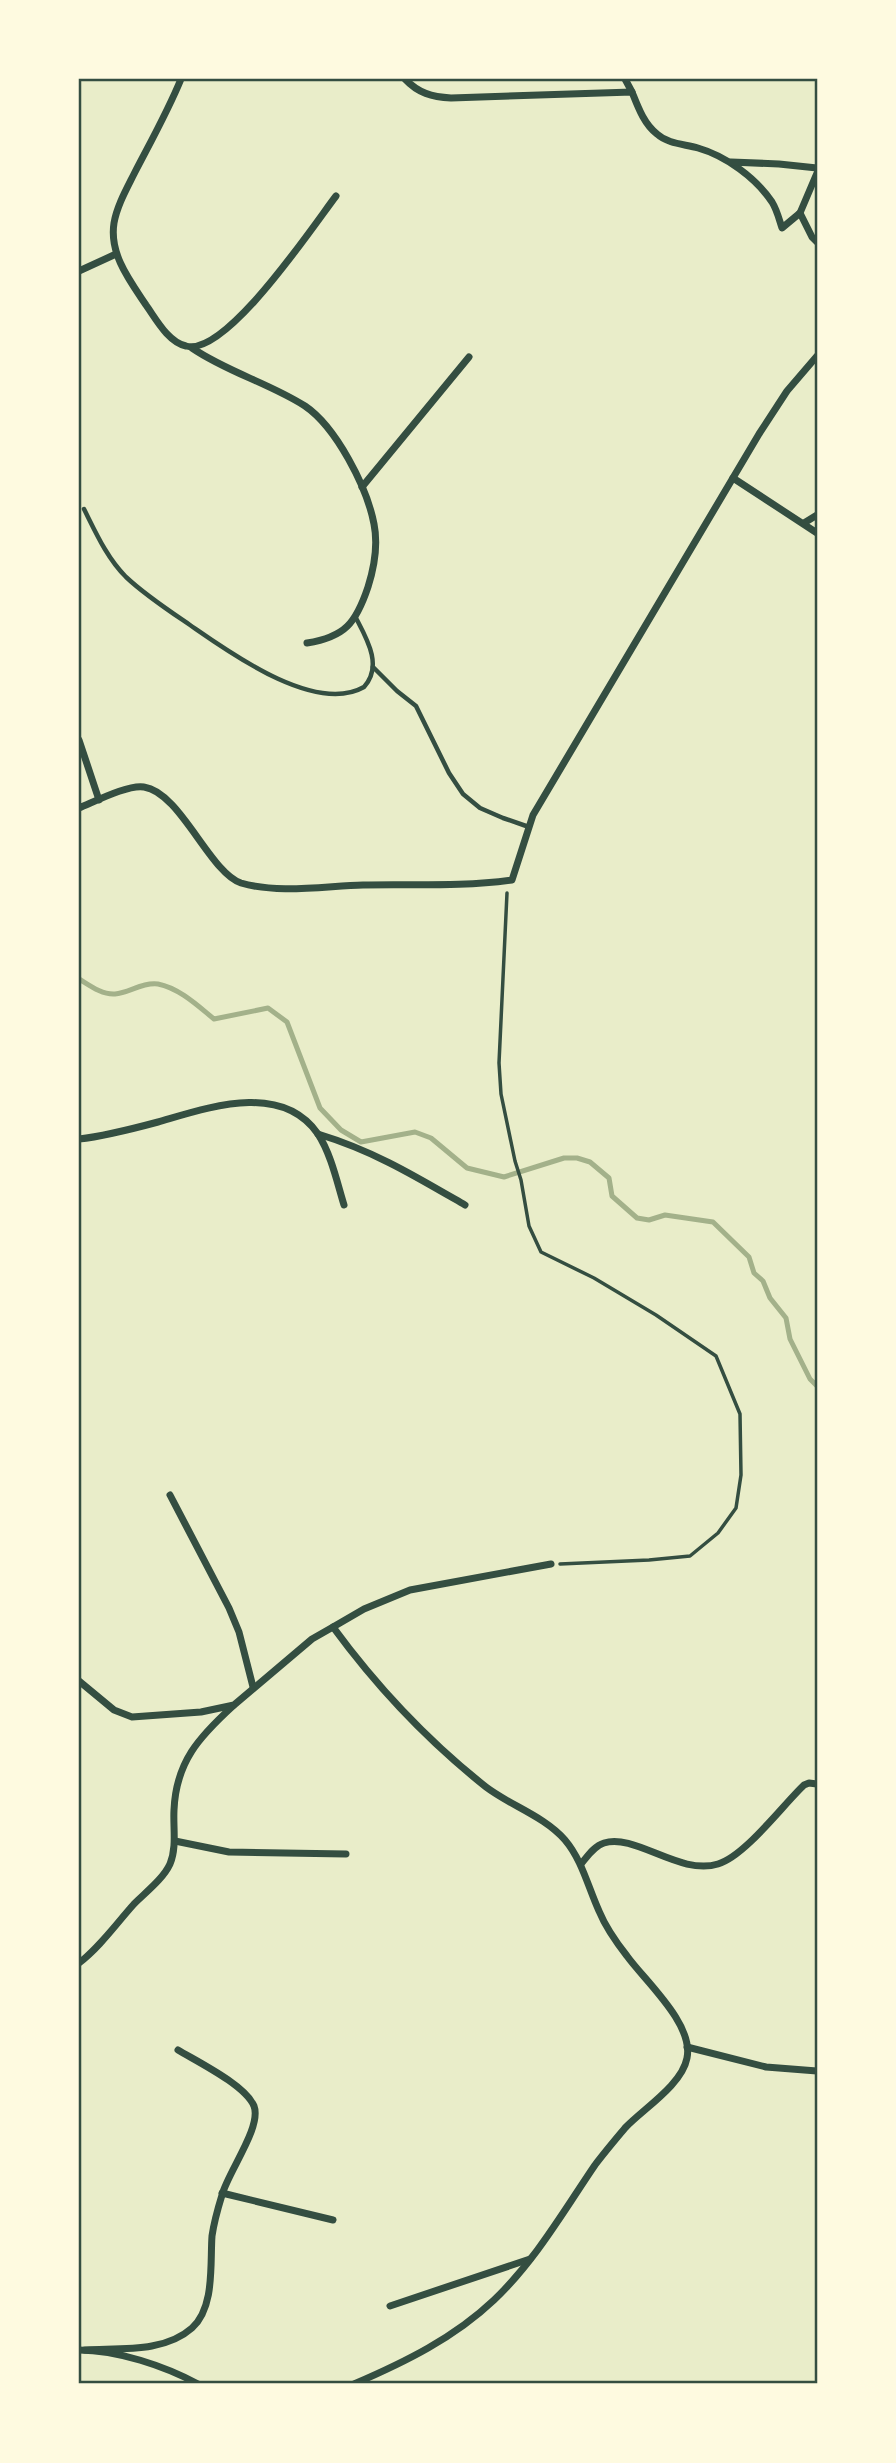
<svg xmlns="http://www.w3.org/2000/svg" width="896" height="2463" font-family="Barlow,sans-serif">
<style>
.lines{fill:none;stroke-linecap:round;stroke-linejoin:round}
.stream{stroke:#a3b18a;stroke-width:5}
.path{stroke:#344e41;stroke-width:3.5}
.service{stroke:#344e41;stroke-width:4.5}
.minor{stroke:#344e41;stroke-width:7}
.neatline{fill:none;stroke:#344e41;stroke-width:2.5}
</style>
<rect width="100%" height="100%" fill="#e9edc9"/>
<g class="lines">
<!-- stream -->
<path class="stream" d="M79,979C89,985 102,995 115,994C129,993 142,982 158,984C179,988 198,1006 214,1019L268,1008L287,1022L320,1108L341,1130L361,1142L415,1132L431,1138L467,1168L504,1177L564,1158H577L590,1162L609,1178L612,1196L637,1218L649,1220L665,1215L713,1222L749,1257L754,1273L763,1281L770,1298L786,1318L790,1339L810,1379L817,1386"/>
<!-- path -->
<path class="path" d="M507,893L499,1063L501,1094L515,1161L521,1180L529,1226L541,1252L594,1278L656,1315L716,1356L740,1414L741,1475L736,1508L718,1533L690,1556L649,1560L560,1564"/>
<!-- service -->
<g class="service">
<path d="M84,509C96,533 107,558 126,577C145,595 168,610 190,625C229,652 315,715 364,687C383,666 367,639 356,618"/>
<path d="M373,667L397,691L416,706L449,773L463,794L480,808L503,818L529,827"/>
</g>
<!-- minor -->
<g class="minor">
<path d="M181,79C168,111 150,143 134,174C126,190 117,206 114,223C109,254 130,281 146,305C156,319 168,342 186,346C226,357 313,226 336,196"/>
<path d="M405,79C418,93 432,97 451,98L632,92C638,107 644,124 657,134C668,144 684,144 698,148C726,156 756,178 772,202C777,210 779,219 782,228L800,213L817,173"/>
<path d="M625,79L632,92"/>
<path d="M731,162L779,164L817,168"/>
<path d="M800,213L812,237L817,242"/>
<path d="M79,271L116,254"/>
<path d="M192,348C227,372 269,383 305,406C336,427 367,487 374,524C378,544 374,568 368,587C356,623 345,637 307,643"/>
<path d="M733,478L817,533"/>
<path d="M362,487L469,357"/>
<path d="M804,523L817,515"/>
<path d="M79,740L99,800"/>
<path d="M79,808C94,802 129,784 144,787C180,792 210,873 241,883C278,894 325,886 363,885C412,884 463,887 512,880L533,815L759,434L787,391L817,356"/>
<path d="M318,1134C374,1151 415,1176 465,1205"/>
<path d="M79,1139C106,1136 132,1129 158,1122C207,1108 281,1081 318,1134C331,1154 337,1182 344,1205"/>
<path d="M170,1495L229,1608L239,1632L253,1687"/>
<path d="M333,1627L364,1609L410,1590L551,1564"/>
<path d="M79,1681L114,1710L132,1717L201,1712L234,1705L312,1639L333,1627C377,1687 428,1741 486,1787C511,1806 544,1816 565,1840C582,1860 588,1887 599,1911C606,1928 616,1942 627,1956C645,1981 694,2024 687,2058C682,2085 643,2109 625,2128C615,2140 604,2153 595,2165C563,2212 535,2261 494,2300C454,2338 405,2362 354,2384"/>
<path d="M175,1841L229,1852L346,1854"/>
<path d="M581,1864C587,1857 594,1846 604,1843C635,1833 680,1876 718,1864C745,1856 782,1806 804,1785L809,1783L817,1784"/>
<path d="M79,1963C100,1947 116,1924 134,1904C146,1892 163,1879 170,1864C177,1847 173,1828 174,1810C176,1762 199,1737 233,1706"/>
<path d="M687,2047L766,2067L817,2071"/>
<path d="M222,2193L333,2220"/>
<path d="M390,2306L530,2259"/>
<path d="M79,2350C117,2350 165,2366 198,2384"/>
<path d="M85,2350C120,2348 164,2353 192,2328C215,2307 210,2264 212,2236C214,2222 218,2208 222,2195C228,2172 262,2127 254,2106C245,2085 198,2062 178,2050"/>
</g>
</g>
<!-- border -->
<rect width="896" height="2463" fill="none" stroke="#fefae0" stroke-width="161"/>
<rect x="80" y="80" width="736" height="2302" class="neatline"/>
</svg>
